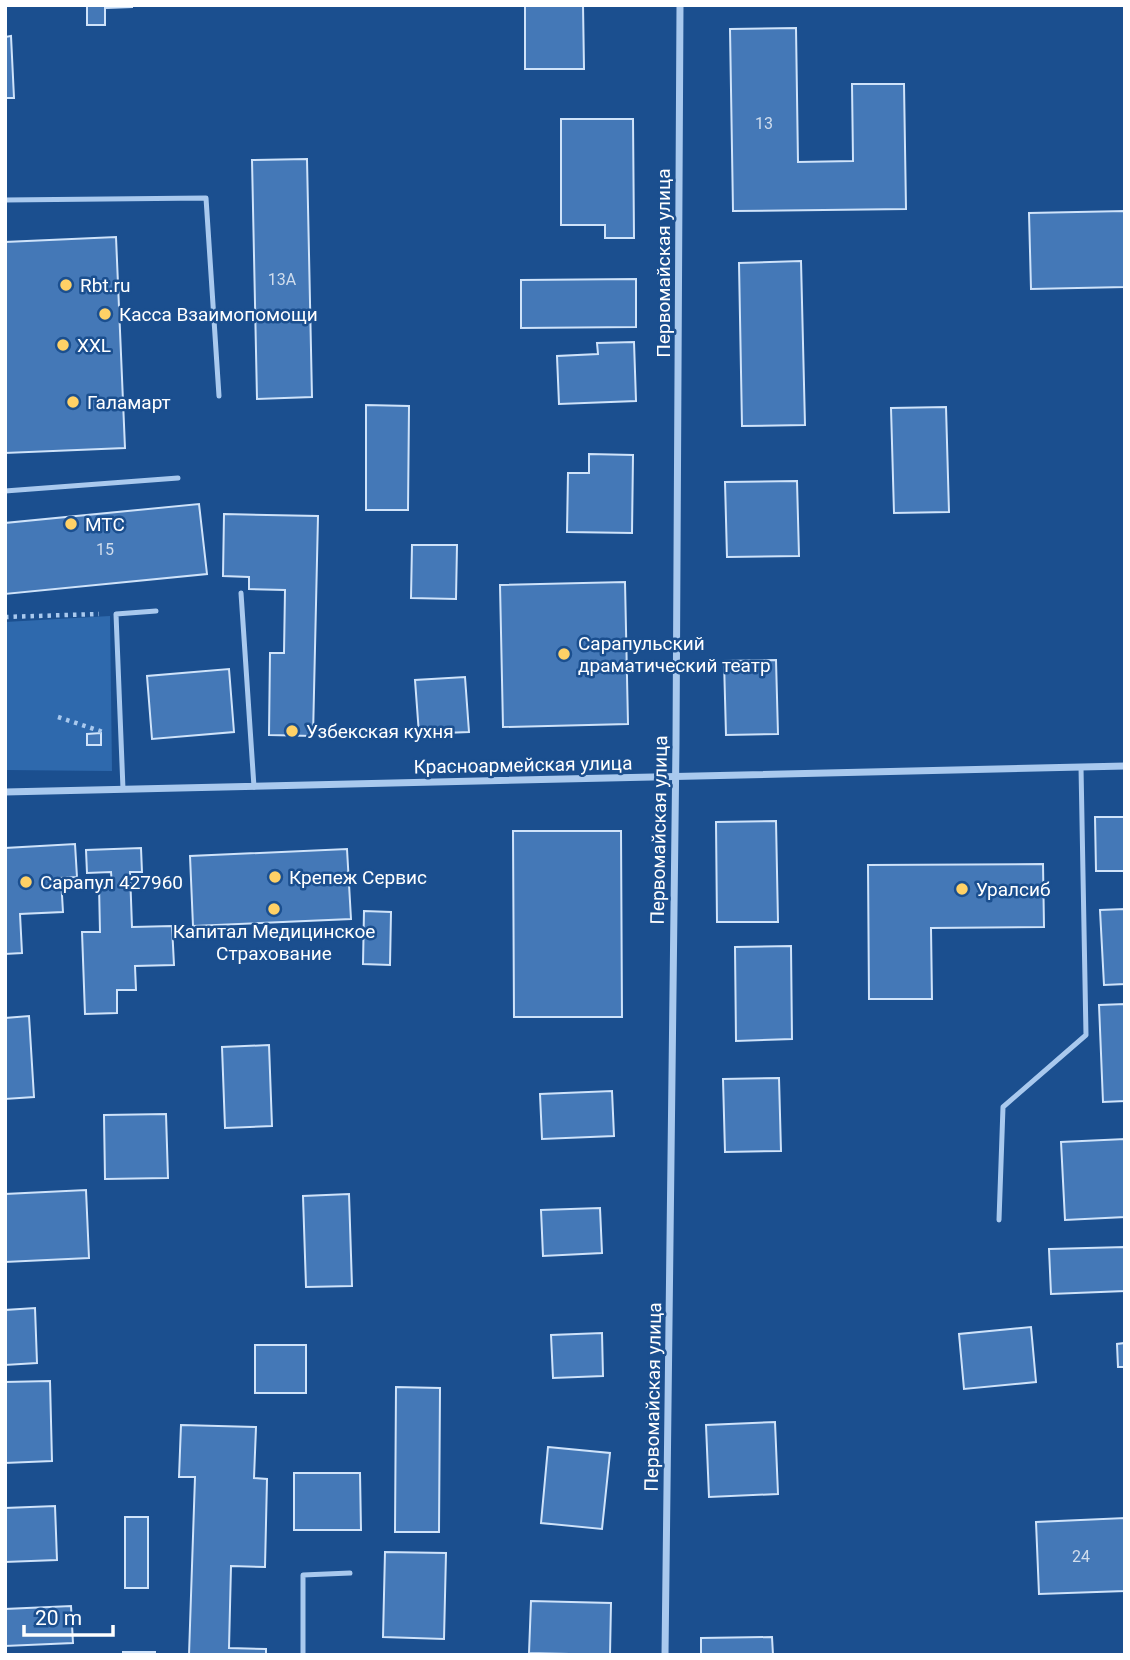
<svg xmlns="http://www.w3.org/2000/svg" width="1130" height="1660" font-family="Roboto,sans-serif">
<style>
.green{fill:#2e69ad}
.building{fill:#4478b7;stroke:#cfe3fa;stroke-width:2}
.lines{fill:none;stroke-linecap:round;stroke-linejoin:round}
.path{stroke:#a9c9ee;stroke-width:4.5;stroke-dasharray:3.5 5;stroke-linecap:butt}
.service{stroke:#a9c9ee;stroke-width:5}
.minor{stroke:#a9c9ee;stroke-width:7}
.poi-dot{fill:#ffd166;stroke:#1b4f8f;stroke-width:2.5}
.labels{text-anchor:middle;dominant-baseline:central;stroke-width:5;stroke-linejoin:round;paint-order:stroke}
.number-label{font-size:16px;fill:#d0dded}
.street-label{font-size:19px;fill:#fff;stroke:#1b4f8f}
.poi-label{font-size:19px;fill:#fff;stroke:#1b4f8f;text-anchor:start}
</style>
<rect width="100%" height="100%" fill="#1b4f8f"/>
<!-- green -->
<path class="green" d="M110,616L112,771L5,770V622Z"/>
<!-- building -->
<g class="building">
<path d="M87,5H132V7L105,8V25H87Z"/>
<path d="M525,5H583L584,69H525Z"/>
<path d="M796,28L798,162L853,161L852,84H904L906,209L733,211L730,29Z"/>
<path d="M11,36L14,98H5V37Z"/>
<path d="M561,119H633L634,238H605V225H561Z"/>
<path d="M307,159L312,397L257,399L252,160Z"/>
<path d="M1125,211V287L1031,289L1029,213Z"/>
<path d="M116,237L125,448L5,453V242Z"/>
<path d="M801,261L805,425L742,426L739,263Z"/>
<path d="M636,279V327L521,328V280Z"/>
<path d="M634,342L636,401L559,404L557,356L598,354L597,343Z"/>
<path d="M366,405L409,406L408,510H366Z"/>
<path d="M946,407L949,512L894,513L891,408Z"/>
<path d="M589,454L633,455L632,533L567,532L568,473H589Z"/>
<path d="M797,481L799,556L727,557L725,482Z"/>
<path d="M199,504L207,574L5,594V523Z"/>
<path d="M224,514L318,516L313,736L269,735L270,653H284L285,590L249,589V577L223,576Z"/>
<path d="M412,545H457L456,599L411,598Z"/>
<path d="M625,582L628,724L503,727L500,585Z"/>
<path d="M776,660L778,734L726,735L724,661Z"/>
<path d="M229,669L234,732L152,739L147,676Z"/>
<path d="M465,677L469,732L419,734L415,680Z"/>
<path d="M101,733V745H87V734Z"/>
<path d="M1095,817H1125V871H1096Z"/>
<path d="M776,821L778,922H717L716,822Z"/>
<path d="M513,831H621L622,1017H514Z"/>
<path d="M75,844L77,877L61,878L63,912L20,914L22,953L5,954V848Z"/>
<path d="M141,848L142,872H130L132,927L172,926L174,965L135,966L136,990H117V1013L85,1014L82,932H100L99,885H112L111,872L87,873L86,850Z"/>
<path d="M347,849L351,919L193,926L190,856Z"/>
<path d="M1043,864L1044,927L931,928L932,999H869L868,865Z"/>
<path d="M1125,909V984L1104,985L1100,910Z"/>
<path d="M364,911L391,912L390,965L363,964Z"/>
<path d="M791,946L792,1039L736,1041L735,947Z"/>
<path d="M1125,1004V1101L1103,1102L1099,1005Z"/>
<path d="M29,1016L34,1097L5,1099V1018Z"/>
<path d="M269,1045L272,1126L225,1128L222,1047Z"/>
<path d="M779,1078L781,1151L725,1152L723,1079Z"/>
<path d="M612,1091L614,1136L542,1139L540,1094Z"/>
<path d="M166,1114L168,1178L105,1179L104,1115Z"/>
<path d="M1125,1139V1217L1065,1220L1061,1142Z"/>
<path d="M86,1190L89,1258L5,1262V1194Z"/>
<path d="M349,1194L352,1286L306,1287L303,1196Z"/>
<path d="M600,1208L602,1253L543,1256L541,1210Z"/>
<path d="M1125,1247V1291L1051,1294L1049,1249Z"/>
<path d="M35,1308L37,1363L5,1365V1310Z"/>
<path d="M1031,1327L1036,1382L964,1389L959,1334Z"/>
<path d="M602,1333L603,1376L553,1378L551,1335Z"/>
<path d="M1125,1343V1367H1118L1117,1344Z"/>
<rect x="255" y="1345" width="51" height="48"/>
<path d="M50,1381L52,1461L5,1463V1382Z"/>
<path d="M396,1387L440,1388L439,1532H395Z"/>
<path d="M775,1422L778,1494L709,1497L706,1425Z"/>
<path d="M181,1425L256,1427L254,1478L267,1479L265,1567L231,1566L229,1648L266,1649V1655H189L195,1477H179Z"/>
<path d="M548,1447L610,1453L602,1529L541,1523Z"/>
<path d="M294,1473H360L361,1530H294Z"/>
<path d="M55,1506L57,1560L5,1562V1508Z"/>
<rect x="125" y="1517" width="23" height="71"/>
<path d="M1125,1518V1591L1039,1594L1036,1522Z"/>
<path d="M385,1552L446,1553L444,1639L383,1637Z"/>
<path d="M531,1601L611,1603L610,1655L529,1653Z"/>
<path d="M71,1606L73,1643L5,1646V1609Z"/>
<path d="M772,1637L773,1655H701V1638Z"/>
<rect x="123" y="1652" width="32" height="3"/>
</g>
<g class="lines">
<!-- path -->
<g class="path">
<path d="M5,617L99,614"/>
<path d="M58,717L103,732"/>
</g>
<!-- service -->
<g class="service">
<path d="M5,200L206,198L219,396"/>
<path d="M5,491L178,478"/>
<path d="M241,593L254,787"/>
<path d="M123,789L116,614L156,611"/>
<path d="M999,1220L1003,1107L1086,1035L1081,767"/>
<path d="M303,1655V1575L350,1573"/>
</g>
<!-- minor -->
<g class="minor">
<path d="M5,792L1125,766"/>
<path d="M665,1655L676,743L680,5"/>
</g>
</g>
<!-- markers -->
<g class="poi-dot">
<circle cx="66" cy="285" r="7"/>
<circle cx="105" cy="314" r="7"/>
<circle cx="63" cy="345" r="7"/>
<circle cx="73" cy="402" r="7"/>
<circle cx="71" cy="524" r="7"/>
<circle cx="564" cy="654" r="7"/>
<circle cx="292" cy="731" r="7"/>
<circle cx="275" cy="877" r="7"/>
<circle cx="26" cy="882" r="7"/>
<circle cx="962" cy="889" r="7"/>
<circle cx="274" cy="909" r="7"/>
</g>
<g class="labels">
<!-- number labels -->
<g class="number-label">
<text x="764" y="123">13</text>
<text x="282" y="279">13А</text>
<text x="105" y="549">15</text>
<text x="1081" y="1556">24</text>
</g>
<!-- street labels -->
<g class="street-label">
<text transform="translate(663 263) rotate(-90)">Первомайская улица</text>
<text transform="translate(523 765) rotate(-1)">Красноармейская улица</text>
<text transform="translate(659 830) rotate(-89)">Первомайская улица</text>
<text transform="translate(653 1397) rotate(-89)">Первомайская улица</text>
</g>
<!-- poi labels -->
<g class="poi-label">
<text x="80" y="285">Rbt.ru</text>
<text x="119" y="314">Касса Взаимопомощи</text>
<text x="77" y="345">XXL</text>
<text x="87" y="402">Галамарт</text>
<text x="85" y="524">МТС</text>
<text x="578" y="643">Сарапульский<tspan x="578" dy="22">драматический театр</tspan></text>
<text x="306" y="731">Узбекская кухня</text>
<text x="289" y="877">Крепеж Сервис</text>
<text x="40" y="882">Сарапул 427960</text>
<text x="976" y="889">Уралсиб</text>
<text x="274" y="931" text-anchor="middle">Капитал Медицинское<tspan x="274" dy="22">Страхование</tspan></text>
</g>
</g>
<!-- border -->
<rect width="1130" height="1660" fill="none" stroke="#ffffff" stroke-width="14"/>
<!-- scale -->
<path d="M24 1625v10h89v-10" fill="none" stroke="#ffffff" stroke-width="3.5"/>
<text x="35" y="1625" font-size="21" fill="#ffffff" stroke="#1b4f8f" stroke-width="5" paint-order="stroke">20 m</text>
</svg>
